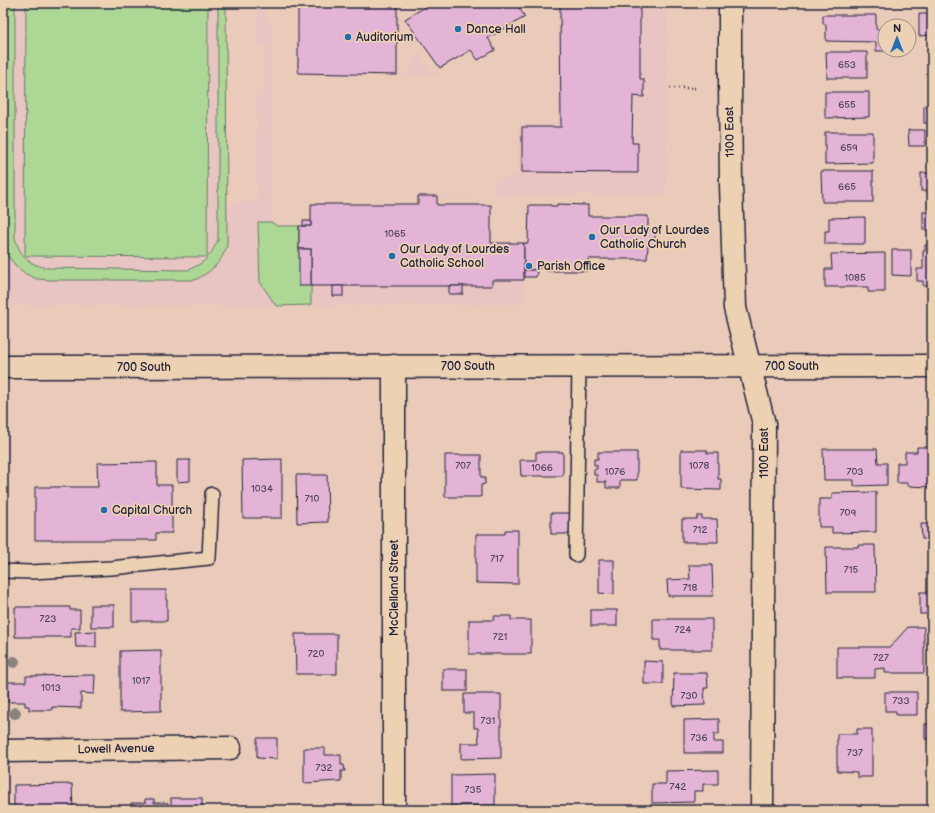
<svg xmlns="http://www.w3.org/2000/svg" width="935" height="813" font-family="'Balsamiq Sans',sans-serif">
<style>
.built{fill:#e8c4c2;fill-rule:evenodd}
.green{fill:#acd794;stroke:#677c68}
.building{fill:#e3b4d6;stroke:#22223b}
.lines{fill:none;stroke-linecap:round;stroke-linejoin:round}
.service-casing{stroke:#22223b;stroke-width:16}
.minor-casing{stroke:#22223b;stroke-width:25}
.path{stroke:#22223b;stroke-width:2.5;stroke-dasharray:1 3;stroke-linecap:butt}
.service{stroke:#ecd1b3;stroke-width:13}
.minor{stroke:#ecd1b3;stroke-width:22}
.tree{fill:#8b827e}
.poi-dot{fill:#1f6fb2;stroke:#ecd1b3;stroke-width:1.5}
.labels{text-anchor:middle;dominant-baseline:central;stroke-width:3.5;stroke-linejoin:round;paint-order:stroke}
.number-label{font-size:10px;fill:#524662}
.poi-label{font-size:12px;fill:#22223b;stroke:#ecd1b3;text-anchor:start}
.street-label{font-size:12px;fill:#22223b;stroke:#ecd1b3}
</style>
<rect width="100%" height="100%" fill="#eacbba"/>
<filter id="ink" filterUnits="userSpaceOnUse"><feTurbulence type="fractalNoise" baseFrequency=".025" numOctaves="2"/><feDisplacementMap in="SourceGraphic" scale="8" xChannelSelector="R" yChannelSelector="G"/><feConvolveMatrix kernelMatrix="1 2 1 2 8 2 1 2 1" color-interpolation-filters="sRGB"/></filter>
<g filter="url(#ink)">
<!-- built -->
<g class="built">
<path d="M3,3H26V255L207,257L208,3H227L228,207H232V202H257V92H264L265,47L257,46V3H266V21L272,22V196L323,197L324,204H418V195H495V183L518,171L519,124L558,123V3H560L561,127L632,143L633,96L644,97V79H640V3H667L666,194L437,196L438,205H491V243H524V304L276,306L3,305ZM271,197H323V204L311,226H277L271,222Z"/>
<path d="M297,3H298V71L299,73L409,75L413,58L420,56L430,73L435,70L436,72L440,71L405,19L441,71L428,78V74L410,76L298,74L296,71Z"/>
</g>
<!-- green -->
<g class="green">
<path d="M3,3H15V238C20,256 29,265 48,268L188,270C206,262 209,258 218,240V3H226L227,246C221,263 211,272 195,280H51L37,279L26,274L16,266L8,256L3,240Z"/>
<path d="M26,3H208L207,257L25,256Z"/>
<path d="M258,222H271L277,226H299V249H311V305L276,306L260,282Z"/>
</g>
<!-- building -->
<g class="building">
<path d="M298,3H397V75L299,73L298,71Z"/>
<path d="M432,3H516L525,17L488,38L495,50L478,60L471,50L440,68L405,19Z"/>
<path d="M560,3H640V79H644V97L633,96L632,143H638V173L522,172V127H561Z"/>
<rect x="922" y="3" width="10" height="4"/>
<path d="M919,14H932V35L919,36Z"/>
<path d="M823,15H876V29H885V50L897,51H876V42L826,41V24H823Z"/>
<path d="M826,52H867V78H827Z"/>
<path d="M825,92H869V117L825,118Z"/>
<rect x="924" y="106" width="8" height="17"/>
<path d="M908,130H925V146H909Z"/>
<path d="M825,132H873V163L825,164Z"/>
<path d="M821,171H873V202H822Z"/>
<rect x="921" y="173" width="11" height="18"/>
<path d="M418,196H437V205H491V243H524V280H492V286H311V249H299V226H311V204H418Z"/>
<path d="M557,204L588,205V216H648V230H655V245H648L647,259H588L587,271H546L547,268H537V270H524V243H528L529,205H551V206H557Z"/>
<rect x="923" y="212" width="9" height="18"/>
<path d="M865,217V244H825V231H829V218Z"/>
<rect x="303" y="221" width="8" height="5"/>
<path d="M925,245H932V286H923V281H917V269H923V251H925Z"/>
<rect x="299" y="249" width="12" height="37"/>
<path d="M892,250H911V276L892,275Z"/>
<path d="M885,253V292H868V287H825V269H832L831,254Z"/>
<path d="M524,270H537L536,277H524Z"/>
<rect x="333" y="286" width="10" height="10"/>
<rect x="449" y="286" width="14" height="8"/>
<path d="M917,447H932V487L907,486V483H897V463H905V452H917Z"/>
<path d="M823,449H877L878,463H887V485L854,486V480H824Z"/>
<path d="M681,450H707V453H718V479H721V490L681,489Z"/>
<path d="M536,452H563V476H521L520,460H536Z"/>
<path d="M598,452H637V480H620V488H606V482H597V475H594V469H597V465H594V459H598Z"/>
<path d="M445,455H481V477H485V484L481,485V497H445Z"/>
<path d="M282,459V518H243L242,460Z"/>
<path d="M177,460H190V481L177,482Z"/>
<path d="M157,462V485H172V533H156V540H35V487H98L97,463Z"/>
<path d="M296,475H327L328,522L297,523Z"/>
<path d="M876,492V532L832,533V527H819V499H832V493Z"/>
<rect x="551" y="513" width="22" height="21"/>
<path d="M697,516H702V519H717L718,542H682V519H697Z"/>
<path d="M921,524H932V539H922Z"/>
<path d="M505,530H518V584L476,583V534H505Z"/>
<path d="M858,545H875L876,592H827L826,547H858Z"/>
<path d="M599,560H614V594L599,593Z"/>
<path d="M689,565H712L713,596H668L667,580L690,579Z"/>
<path d="M132,590H166V600H167V621H132Z"/>
<rect x="920" y="592" width="12" height="22"/>
<rect x="91" y="605" width="23" height="22"/>
<path d="M15,607H70V610H80V628H71V637H15Z"/>
<rect x="591" y="610" width="26" height="16"/>
<path d="M494,616H511V620H531V654H469V620H494Z"/>
<path d="M653,619H712V650H660V640H653Z"/>
<path d="M908,627H924V673H885V668L875,669V678H837V647H890Z"/>
<path d="M96,631V647H76L75,632Z"/>
<path d="M295,634H337V674H296Z"/>
<path d="M161,650V711L120,712V651Z"/>
<path d="M644,661L663,662V684H644Z"/>
<rect x="443" y="669" width="24" height="22"/>
<path d="M674,673H707L708,688H704L705,705L673,706Z"/>
<path d="M95,675L94,694L81,693V708L52,707V710H29V706H25V702H8V682H26V676Z"/>
<path d="M885,692H917V715H896V711H885Z"/>
<path d="M464,694H501V758L461,759V743H479L478,728H474V713H464Z"/>
<path d="M719,719V734H714V742H723V753H684V720Z"/>
<rect x="925" y="724" width="7" height="15"/>
<path d="M857,729H872V777H857V772L837,771V734H857Z"/>
<path d="M257,738H277V759L257,758Z"/>
<path d="M304,748H325V755H341V765H344L345,771H341V781L304,783Z"/>
<path d="M718,770V784H703V791H694V802L652,803V784H666V771Z"/>
<path d="M495,774V805L451,806V775Z"/>
<path d="M72,784L73,810H14V785Z"/>
<rect x="171" y="798" width="31" height="12"/>
<path d="M145,799H154V803H168V810H131V803H145Z"/>
</g>
<g class="lines">
<!-- service casing -->
<g class="service-casing">
<g id="service">
<path d="M576,555L579,366"/>
<path d="M3,571L30,572L111,568L209,558L212,494"/>
</g>
</g>
<!-- minor casing -->
<g class="minor-casing">
<g id="minor">
<path d="M730,3V85L731,185L735,308L764,424L762,810"/>
<path d="M3,367L932,366"/>
<path d="M3,751L230,748"/>
<path d="M394,810V366"/>
</g>
</g>
<!-- path -->
<path class="path" d="M670,88H696"/>
<!-- service -->
<use href="#service" class="service"/>
<!-- minor -->
<use href="#minor" class="minor"/>
</g>
<!-- trees -->
<g class="tree">
<circle cx="14" cy="662" r="6"/>
<circle cx="15" cy="713" r="6"/>
</g>
</g>
<!-- markers -->
<g class="poi-dot">
<circle cx="458" cy="29" r="4"/>
<circle cx="348" cy="37" r="4"/>
<circle cx="592" cy="237" r="4"/>
<circle cx="392" cy="256" r="4"/>
<circle cx="529" cy="266" r="4"/>
<circle cx="104" cy="510" r="4"/>
</g>
<g class="labels">
<!-- number labels -->
<g class="number-label">
<text x="847" y="65">653</text>
<text x="847" y="105">655</text>
<text x="849" y="148">659</text>
<text x="847" y="187">665</text>
<text x="395" y="234">1065</text>
<text x="855" y="278">1085</text>
<text x="463" y="466">707</text>
<text x="699" y="466">1078</text>
<text x="542" y="468">1066</text>
<text x="615" y="472">1076</text>
<text x="855" y="472">703</text>
<text x="262" y="489">1034</text>
<text x="312" y="499">710</text>
<text x="848" y="513">709</text>
<text x="700" y="530">712</text>
<text x="497" y="559">717</text>
<text x="851" y="570">715</text>
<text x="690" y="588">718</text>
<text x="48" y="619">723</text>
<text x="683" y="630">724</text>
<text x="500" y="637">721</text>
<text x="316" y="654">720</text>
<text x="881" y="658">727</text>
<text x="141" y="681">1017</text>
<text x="51" y="688">1013</text>
<text x="689" y="696">730</text>
<text x="901" y="701">733</text>
<text x="488" y="721">731</text>
<text x="699" y="738">736</text>
<text x="855" y="753">737</text>
<text x="324" y="768">732</text>
<text x="678" y="787">742</text>
<text x="473" y="790">735</text>
</g>
<!-- poi labels -->
<g class="poi-label">
<text x="466" y="29">Dance Hall</text>
<text x="356" y="37">Auditorium</text>
<text x="600" y="230">Our Lady of Lourdes<tspan x="600" dy="14">Catholic Church</tspan></text>
<text x="400" y="249">Our Lady of Lourdes<tspan x="400" dy="14">Catholic School</tspan></text>
<text x="537" y="266">Parish Office</text>
<text x="112" y="510">Capital Church</text>
</g>
<!-- street labels -->
<g class="street-label">
<text transform="translate(730 132) rotate(-91)">1100 East</text>
<text x="468" y="366">700 South</text>
<text x="792" y="366">700 South</text>
<text x="144" y="367">700 South</text>
<text transform="translate(764 453) rotate(-90)">1100 East</text>
<text transform="translate(394 588) rotate(-90)">McClelland Street</text>
<text transform="translate(116 749) rotate(-1)">Lowell Avenue</text>
</g>
</g>
<!-- margin -->
<rect width="935" height="813" fill="none" stroke="#ecd1b3" stroke-width="16"/>
<rect x="8" y="8" width="919" height="797" fill="none" stroke="#22223b" stroke-width="1.5" filter="url(#ink)"/>
<!-- north arrow -->
<g transform="translate(897 38)"><circle r="19" fill="#ecd1b3" stroke="#9b8b83"/>
<path d="M0-3L7 15L0 10L-7 15Z" fill="#1f6fb2"/>
<text y="-6" font-size="11" font-weight="bold" text-anchor="middle" fill="#22223b">N</text>
</g>
</svg>
